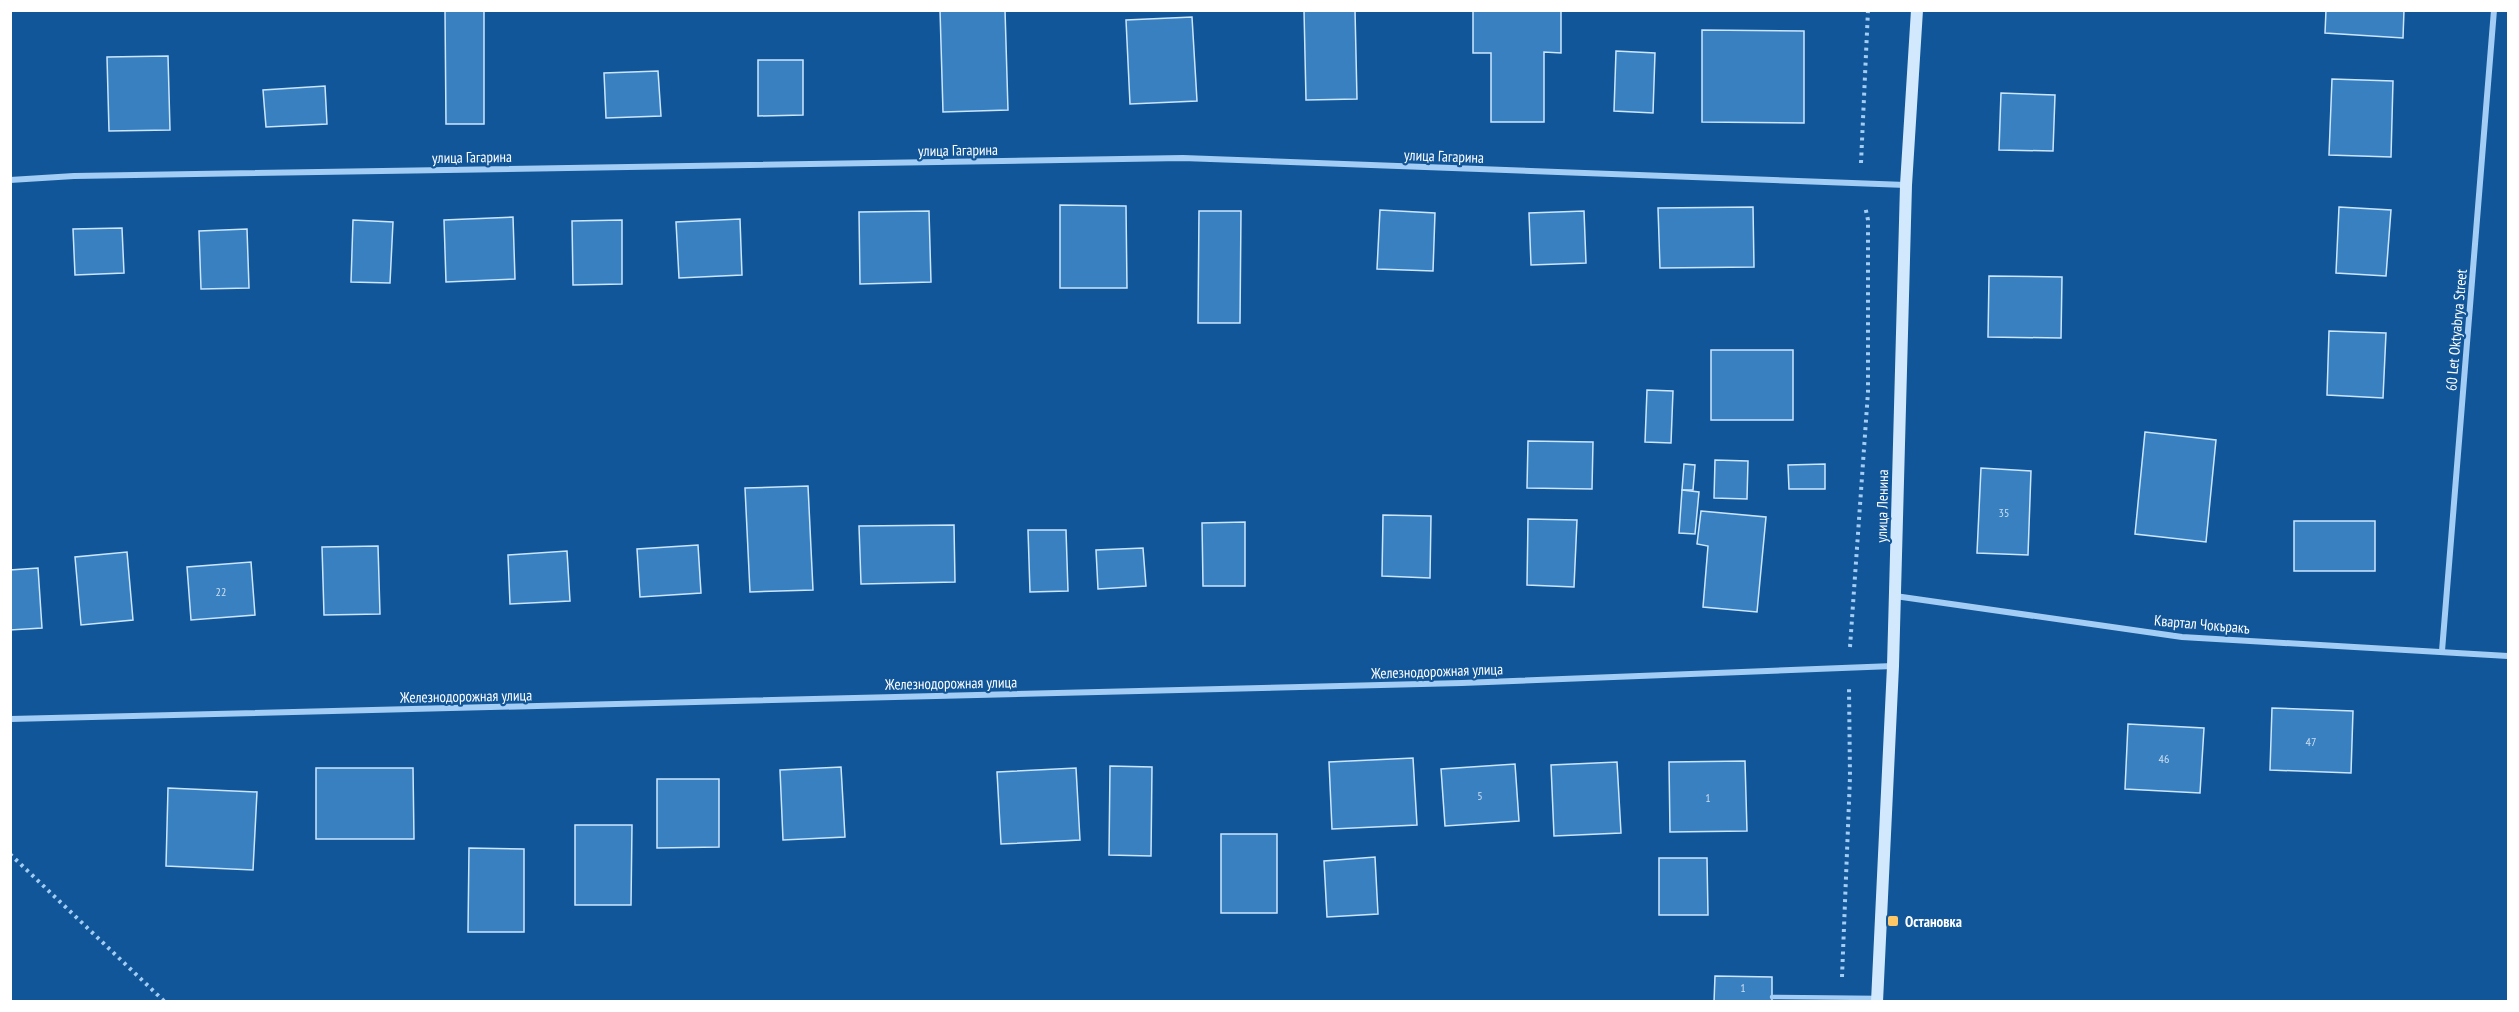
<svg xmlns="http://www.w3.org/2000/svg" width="2519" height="1012" font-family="'PT Sans Narrow',sans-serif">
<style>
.building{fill:#3980c1;stroke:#cbe6fe;stroke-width:1.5}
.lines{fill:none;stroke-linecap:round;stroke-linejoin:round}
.path{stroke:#a3cdf4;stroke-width:4;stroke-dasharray:3 4.5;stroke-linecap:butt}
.service{stroke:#a3cdf4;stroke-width:4.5}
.minor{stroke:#a3cdf4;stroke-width:6}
.secondary{stroke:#d2e8fd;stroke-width:12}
.poi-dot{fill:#ffc766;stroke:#115699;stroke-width:2}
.labels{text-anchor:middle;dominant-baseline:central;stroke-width:4.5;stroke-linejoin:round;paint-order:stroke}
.number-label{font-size:12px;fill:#cedff0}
.street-label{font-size:15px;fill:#fff;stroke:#115699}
.poi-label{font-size:15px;font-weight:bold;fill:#fff;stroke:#115699;text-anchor:start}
</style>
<rect width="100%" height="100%" fill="#115699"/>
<!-- building -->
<g class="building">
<path d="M445,10H484V124H446Z"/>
<path d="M940,10H1005L1008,110L943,112Z"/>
<path d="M1304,10H1355L1357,99L1306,100Z"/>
<path d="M1473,10H1561V53L1544,52V122H1491V53H1473Z"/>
<path d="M2326,10H2404L2403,38L2325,33Z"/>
<path d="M1192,17L1197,101L1130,104L1126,20Z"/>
<path d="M1702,30L1804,31V123L1702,122Z"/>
<path d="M1616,51L1655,53L1653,113L1614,111Z"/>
<path d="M168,56L170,130L109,131L107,57Z"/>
<path d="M758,60H803V115L758,116Z"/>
<path d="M658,71L661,116L606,118L604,73Z"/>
<path d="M2332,79L2393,81L2391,157L2329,155Z"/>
<path d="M325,86L327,124L266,127L263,90Z"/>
<path d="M2001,93L2055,95L2053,151L1999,150Z"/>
<path d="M1060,205L1126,206L1127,288H1060Z"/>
<path d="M1753,207L1754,267L1660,268L1658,208Z"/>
<path d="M2339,207L2391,210L2386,276L2336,273Z"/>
<path d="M1380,210L1435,213L1433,271L1377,269Z"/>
<path d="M929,211L931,282L860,284L859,212Z"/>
<path d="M1199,211H1241L1240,323H1198Z"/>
<path d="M1584,211L1586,263L1531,265L1529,213Z"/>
<path d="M513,217L515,279L446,282L444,220Z"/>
<path d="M740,219L742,275L679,278L676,222Z"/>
<path d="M353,220L393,222L390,283L351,282Z"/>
<path d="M622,220V284L573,285L572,221Z"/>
<path d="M122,228L124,273L75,275L73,229Z"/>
<path d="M247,229L249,288L201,289L199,231Z"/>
<path d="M1989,276L2062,277L2061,338L1988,337Z"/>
<path d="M2329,331L2386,333L2383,398L2327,395Z"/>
<rect x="1711" y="350" width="82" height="70"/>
<path d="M1647,390L1673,391L1671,443L1645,442Z"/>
<path d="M2145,432L2216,440L2206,542L2135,534Z"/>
<path d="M1528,441L1593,442L1592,489L1527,488Z"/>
<path d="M1715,460L1748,461L1747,499L1714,498Z"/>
<path d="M1684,464L1695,465L1693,490H1682Z"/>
<path d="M1825,464V489H1789L1788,465Z"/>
<path d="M1981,468L2031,471L2028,555L1977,553Z"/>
<path d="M808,486L813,590L750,592L745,488Z"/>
<path d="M1682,490L1699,492L1695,534L1679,533Z"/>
<path d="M1701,511L1766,517L1757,612L1703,607L1708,546L1697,544Z"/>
<path d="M1383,515L1431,516L1430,578L1382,576Z"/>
<path d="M1528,519L1577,520L1574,587L1527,585Z"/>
<rect x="2294" y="521" width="81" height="50"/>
<path d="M1245,522V586H1203L1202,523Z"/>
<path d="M954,525L955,582L861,584L859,526Z"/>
<path d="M1028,530H1066L1068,591L1030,592Z"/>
<path d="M698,545L701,593L640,597L637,549Z"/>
<path d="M378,546L380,614L324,615L322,547Z"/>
<path d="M1143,548L1146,586L1098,589L1096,550Z"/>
<path d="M567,551L570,601L510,604L508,555Z"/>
<path d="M127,552L133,620L81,625L75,557Z"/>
<path d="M251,562L255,615L191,620L187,567Z"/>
<path d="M38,568L42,628L10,630V570Z"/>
<path d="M2272,708L2353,711L2351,773L2270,770Z"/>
<path d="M2128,724L2204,728L2200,793L2125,789Z"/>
<path d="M1413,758L1417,825L1332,829L1329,762Z"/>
<path d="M1745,761L1747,831L1670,832L1669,762Z"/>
<path d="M1617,762L1621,833L1554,836L1551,765Z"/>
<path d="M1515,764L1519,821L1445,826L1441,769Z"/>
<path d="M1110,766L1152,767L1151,856L1109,855Z"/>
<path d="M841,767L845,837L783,840L780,770Z"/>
<path d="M316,768H413L414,839H316Z"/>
<path d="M1076,768L1080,840L1001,844L997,772Z"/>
<path d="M657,779H719V847L657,848Z"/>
<path d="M168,788L257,792L253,870L166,866Z"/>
<path d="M575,825H632L631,905H575Z"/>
<rect x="1221" y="834" width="56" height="79"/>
<path d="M469,848L524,849V932H468Z"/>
<path d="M1375,857L1378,914L1327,917L1324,861Z"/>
<path d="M1659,858H1707L1708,915H1659Z"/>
<path d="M1715,976L1772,977V1002H1714Z"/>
</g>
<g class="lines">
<!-- path -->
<g class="path">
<path d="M1861,163L1868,10"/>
<path d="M1850,647L1868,392V220L1865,206"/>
<path d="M10,854L165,1002"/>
<path d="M1842,977L1850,777L1849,688"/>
</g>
<!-- service -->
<path class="service" d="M1772,997L1877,998"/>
<!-- minor -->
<g class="minor">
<path d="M10,180L74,176L1183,158L1906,185"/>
<path d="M1895,596L2182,637L2508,656"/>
<path d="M2442,651L2494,10"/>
<path d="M10,719L1462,683L1893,666"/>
</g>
<!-- secondary -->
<path class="secondary" d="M1877,1002L1893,666L1906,185L1917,10"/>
</g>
<!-- markers -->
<rect class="poi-dot" x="1887" y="915" width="12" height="12" rx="3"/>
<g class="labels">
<!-- number labels -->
<g class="number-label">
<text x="2004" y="512">35</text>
<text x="221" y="591">22</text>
<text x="2311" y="741">47</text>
<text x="2164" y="758">46</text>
<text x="1480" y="795">5</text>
<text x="1708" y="797">1</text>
<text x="1743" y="987">1</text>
</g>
<!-- street labels -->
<g class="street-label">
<text transform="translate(958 150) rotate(-1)">улица Гагарина</text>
<text transform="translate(1444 156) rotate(2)">улица Гагарина</text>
<text transform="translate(472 157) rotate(-1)">улица Гагарина</text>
<text transform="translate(2456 330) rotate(-85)">60 Let Oktyabrya Street</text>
<text transform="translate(1882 506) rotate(-89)">улица Ленина</text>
<text transform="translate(2202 624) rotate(5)">Квартал Чокъракъ</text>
<text transform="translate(1437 671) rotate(-2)">Железнодорожная улица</text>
<text transform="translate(951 683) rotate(-1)">Железнодорожная улица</text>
<text transform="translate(466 696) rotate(-1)">Железнодорожная улица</text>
</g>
<!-- poi labels -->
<g class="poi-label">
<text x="1905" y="921">Остановка</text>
</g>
</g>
<!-- border -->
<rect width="2519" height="1012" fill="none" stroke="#ffffff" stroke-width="24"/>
</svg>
